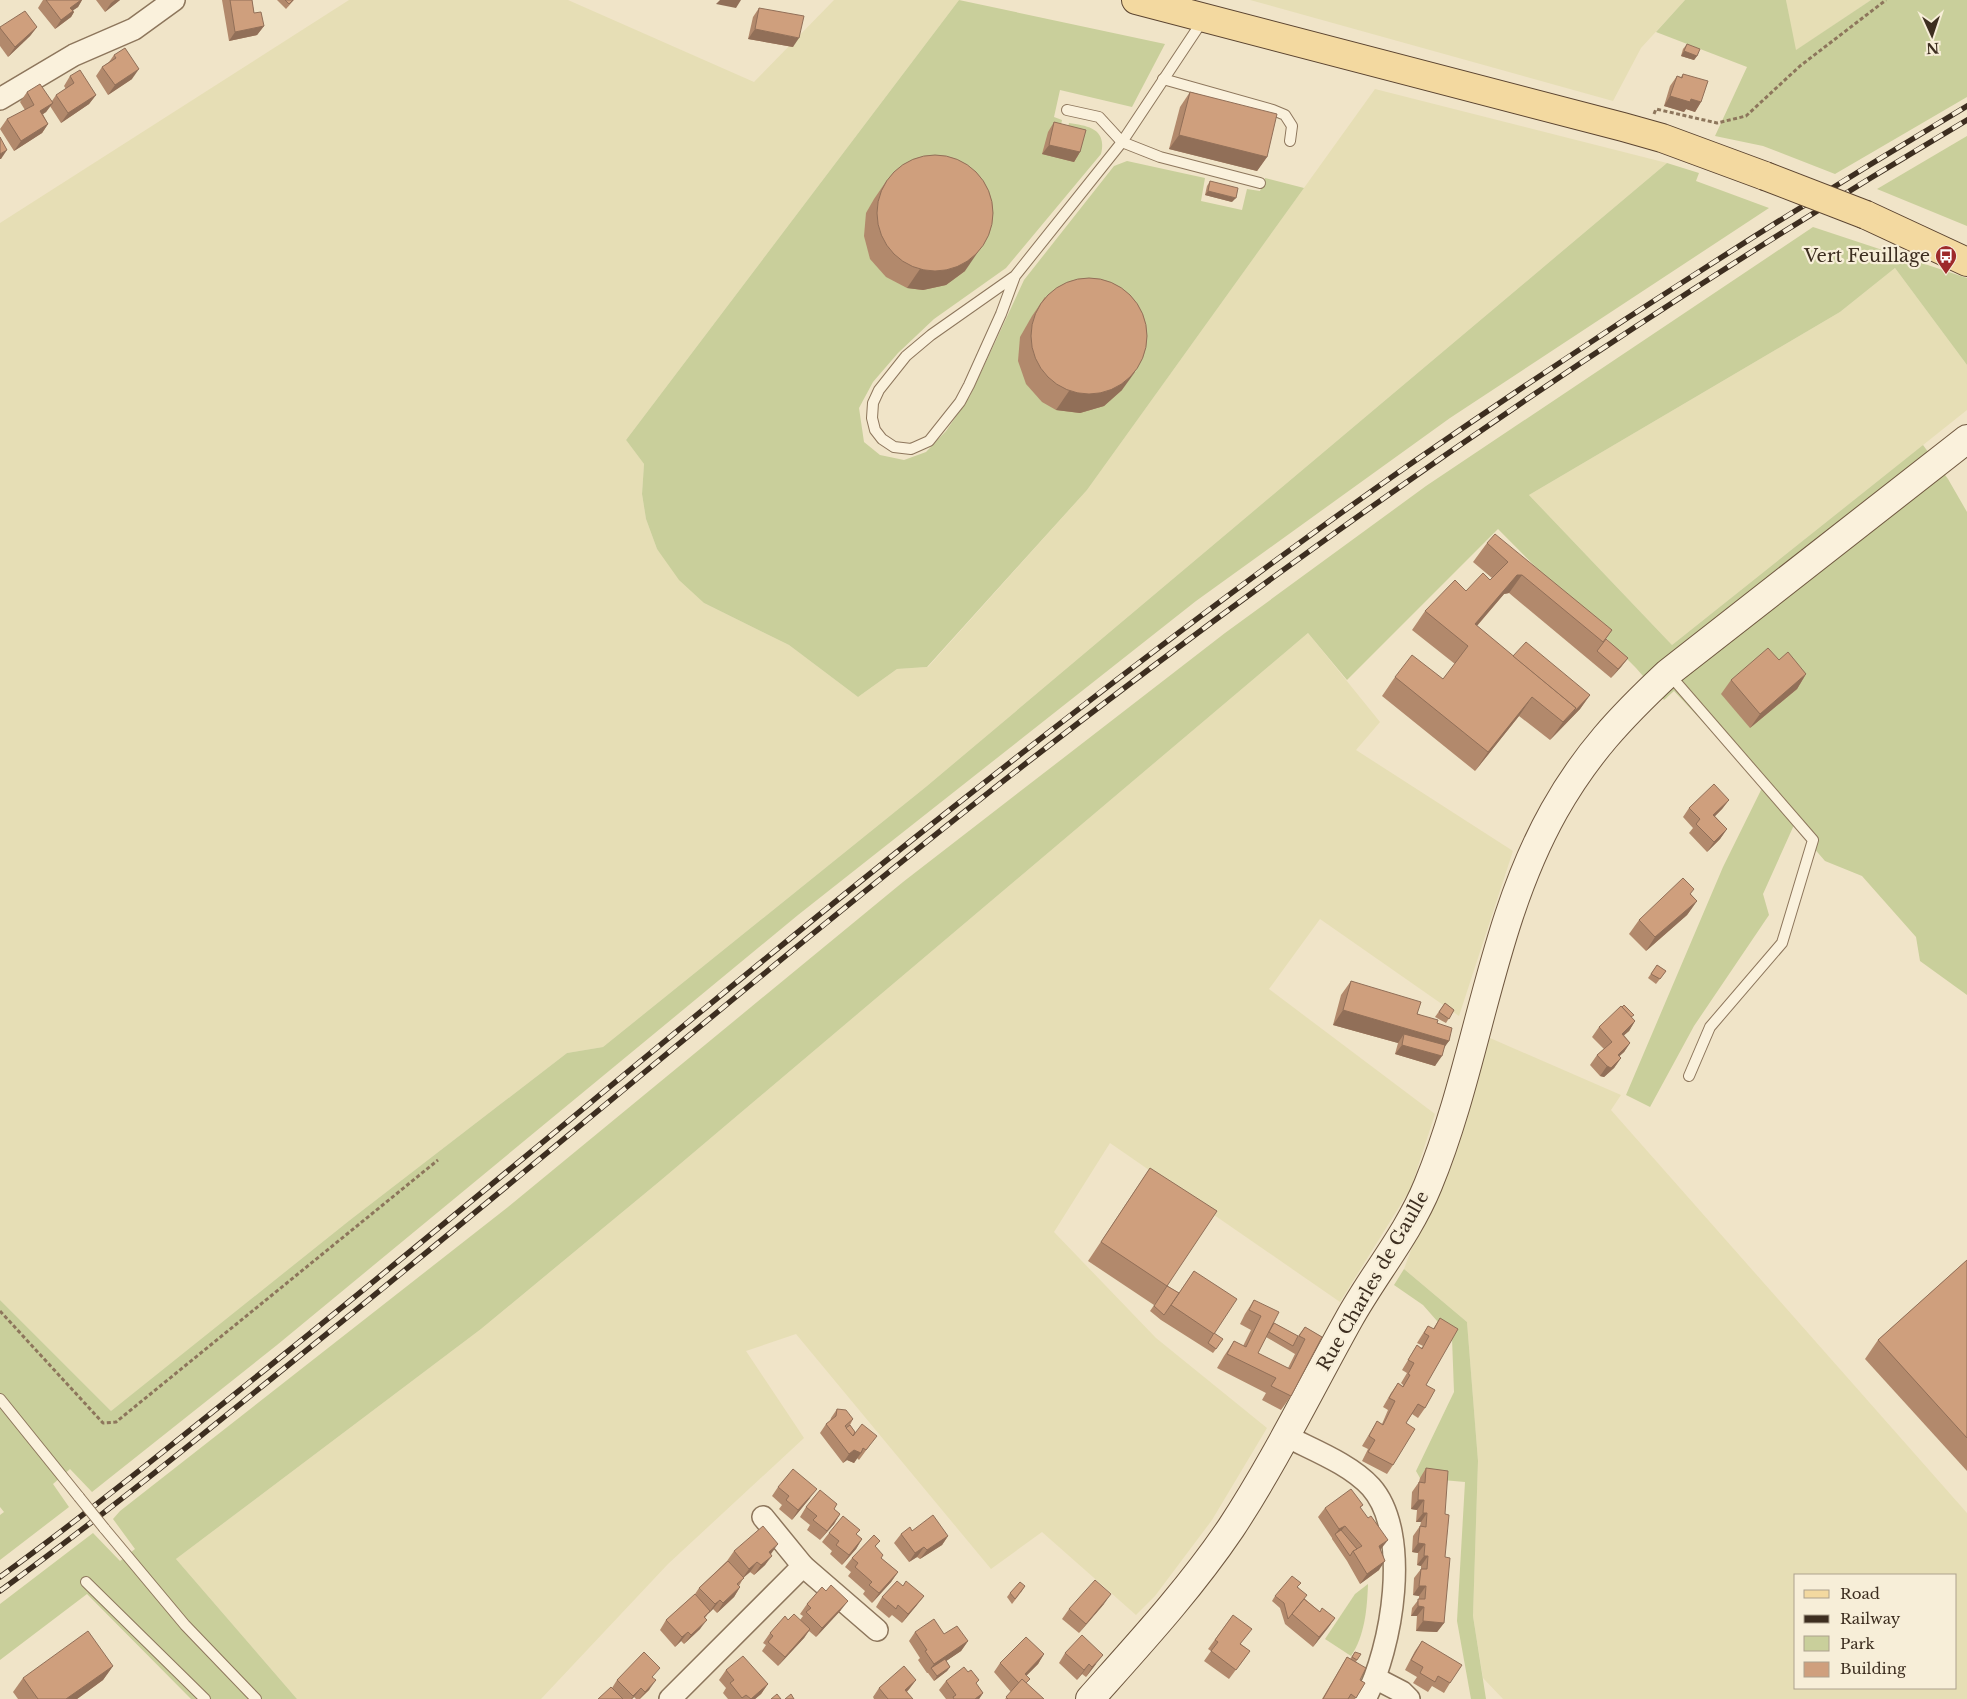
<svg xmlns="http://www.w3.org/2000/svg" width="1967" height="1699" font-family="'Libre Baskerville',serif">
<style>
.farmland{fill:#e6deb5;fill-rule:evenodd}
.green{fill:#c9cf9b}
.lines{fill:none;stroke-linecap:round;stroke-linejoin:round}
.lane-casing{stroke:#8d765c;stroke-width:12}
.street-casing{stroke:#8d765c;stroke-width:24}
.secondary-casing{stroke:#6f573f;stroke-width:30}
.primary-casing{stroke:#5b4430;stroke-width:30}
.path{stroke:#8d765c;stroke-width:3;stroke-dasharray:4 2.5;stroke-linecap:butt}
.lane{stroke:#faf1dc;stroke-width:10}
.street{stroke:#faf1dc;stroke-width:21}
.secondary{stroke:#faf1dc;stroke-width:28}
.primary{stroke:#f3d9a0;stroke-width:28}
.rail-casing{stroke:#3d2e20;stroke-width:5.5}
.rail{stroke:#f7eed8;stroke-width:4;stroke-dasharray:11;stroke-linecap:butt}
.lane-bridge-casing{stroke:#8d765c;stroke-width:12;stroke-linecap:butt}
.primary-bridge-casing{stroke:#5b4430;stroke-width:30;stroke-linecap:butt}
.lane-bridge{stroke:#faf1dc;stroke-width:10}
.primary-bridge{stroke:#f3d9a0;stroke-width:28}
.wall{fill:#b2896c;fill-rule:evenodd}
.shaded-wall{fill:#916f58}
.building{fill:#cf9f7d;stroke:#916f58}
.labels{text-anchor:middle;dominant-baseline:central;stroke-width:4.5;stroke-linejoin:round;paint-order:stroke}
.poi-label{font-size:18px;fill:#3d2e20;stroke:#f7eed8;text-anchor:end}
.street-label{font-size:18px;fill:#3d2e20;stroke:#f7eed8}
</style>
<rect width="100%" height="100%" fill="#f0e4c8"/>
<!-- farmland -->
<g class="farmland">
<path d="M349,0H568L754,82L834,0H959L626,440L644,464L642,494L646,519L657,549L704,603L789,645L858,697L897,669L928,667L1087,490L1375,89L1667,163L927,786L603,1047L567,1053L350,1220L111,1411L0,1300V223Z"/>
<path d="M1250,0H1685L1641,48L1613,101Z"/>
<path d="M1786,0H1871L1795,51Z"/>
<path d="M1895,268L1967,365V410L1672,645L1529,495L1840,312Z"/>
<path d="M1308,633L1380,722L1356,750L1513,851L1459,1016L1320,919L1269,989L1435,1114L1411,1188L1340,1302L1110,1143L1054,1232L1156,1338L1267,1428L1212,1520L1155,1596L1136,1615L1042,1532L991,1569L796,1334L746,1351L804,1438L668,1564L541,1699H297L176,1559L481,1329L660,1181Z"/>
<path d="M1490,1038L1621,1095L1611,1110L1967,1513V1699H1503L1483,1678L1473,1616L1478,1461L1467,1322L1404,1269ZM1796,1575H1956V1688H1796Z"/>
</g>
<!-- green -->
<g class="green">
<path d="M959,0L1165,44L1132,107L1060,90L1054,117L1062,120L1059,135L1066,137L1069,123C1089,126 1107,129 1101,154L1006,268L934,319L898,353L873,382L859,408L864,442L880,455L904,460L926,452L946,431L970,396L1024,280L1114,166L1127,161L1205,178L1201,201L1242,210L1247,189L1260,191L1265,178L1304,188L1087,490L927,667L897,669L858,697L789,645L704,603L679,580L657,549L646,519L642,494L644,464L626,440Z"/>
<path d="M1685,0H1786L1796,50L1871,0H1967V97L1835,174L1763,146L1715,136L1747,67L1656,32Z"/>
<path d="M1967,136V226L1877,189Z"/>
<path d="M1667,163L1699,173L1696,181L1769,208L1450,418L1196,601L798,915L277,1345L92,1492L70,1469L53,1484L69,1507L0,1560V1515L4,1512L0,1507V1300L111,1411L350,1220L567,1053L603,1047L927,786Z"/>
<path d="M1813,227L1967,278V365L1895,268L1840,312L1529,495L1672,645L1923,445L1948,479L1967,512V995L1920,961L1916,937L1862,876L1825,861L1794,825L1763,894L1769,915L1694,1026L1650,1107L1626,1095L1723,867L1763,786L1674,691L1664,700L1636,668L1498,529L1347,680L1308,633L660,1181L481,1329L176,1559L297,1699H191L87,1594L0,1660V1604L93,1533L120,1561L135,1549L113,1519L120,1511L508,1207L903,882L1225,633L1426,486Z"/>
<path d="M1404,1269L1467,1322L1478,1461L1473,1616L1486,1699H1471L1457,1621L1465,1482L1420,1478L1416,1471L1454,1392L1452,1338L1423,1305L1394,1285Z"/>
<path d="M1368,1584C1367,1609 1365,1635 1351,1656L1325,1639L1355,1594Z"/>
</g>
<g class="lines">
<!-- lane casing -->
<g class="lane-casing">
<g id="lane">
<path d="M1163,79L1273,110L1285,115L1292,126L1290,141"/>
<path d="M1067,110L1099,117L1122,142L1160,157L1260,183"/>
<path d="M1015,276L1001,314L969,385L960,402L929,441L911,449L894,447L882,439L875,430L872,418L873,403L879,390L906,356L931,335L1015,276L1122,142L1203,20"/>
<path d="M1669,674L1813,840L1782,943L1710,1027L1689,1076"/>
<path d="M0,1399L79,1497"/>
<path d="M104,1528L185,1625L256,1699"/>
<path d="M86,1582L205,1699"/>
</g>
</g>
<!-- street casing -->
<g class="street-casing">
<g id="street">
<path d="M0,99L74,55L134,29L174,0"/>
<path d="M1286,1436C1313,1450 1350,1464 1371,1487C1412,1533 1392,1649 1365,1699"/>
<path d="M763,1517L803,1566L877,1630"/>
<path d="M1375,1678L1402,1692L1409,1699"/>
<path d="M670,1699L803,1566"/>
</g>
</g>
<!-- secondary casing -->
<g class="secondary-casing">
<path id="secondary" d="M1090,1699C1139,1644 1189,1590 1231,1528C1275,1461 1310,1389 1349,1319C1374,1274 1408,1234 1428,1185C1478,1064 1489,927 1554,811C1586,754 1621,717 1668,673L1967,439"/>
</g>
<!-- primary casing -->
<g class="primary-casing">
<g id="primary">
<path d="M1136,0L1623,127L1662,138L1765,176"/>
<path d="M1866,215L1967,262"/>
</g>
</g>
<!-- path -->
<g class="path">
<path d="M1654,114L1656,109L1717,123L1746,116L1800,66L1886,0"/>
<path d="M0,1311L103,1423L116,1422L438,1160"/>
</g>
<!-- lane -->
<use href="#lane" class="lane"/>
<!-- street -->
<use href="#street" class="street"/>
<!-- secondary -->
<use href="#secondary" class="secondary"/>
<!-- primary -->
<use href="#primary" class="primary"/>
<!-- rail casing -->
<g class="rail-casing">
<g id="rail">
<path d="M0,1577C96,1507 189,1431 282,1356C500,1180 713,998 932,824C1087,701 1244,580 1406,467C1589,340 1776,220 1967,106"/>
<path d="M0,1591C100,1518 196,1440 292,1362C539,1163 779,956 1029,761C1329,528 1641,313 1967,120"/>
</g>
</g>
<!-- rail -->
<use href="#rail" class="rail"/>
<!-- lane-bridge casing -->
<g class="lane-bridge-casing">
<path id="lane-bridge" d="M79,1497L104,1528"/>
</g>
<!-- primary-bridge casing -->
<g class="primary-bridge-casing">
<path id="primary-bridge" d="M1765,176L1866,215"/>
</g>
<!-- lane-bridge -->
<use href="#lane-bridge" class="lane-bridge"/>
<!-- primary-bridge -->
<use href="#primary-bridge" class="primary-bridge"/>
</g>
<!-- wall -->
<g class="wall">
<path d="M43,0H82L78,7L73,10L74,12L71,17L55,29L38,8Z"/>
<path d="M96,0H120L105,12Z"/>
<path d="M222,0H252L254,13L264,26L257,35L229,41Z"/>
<path d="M277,0H294L286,9Z"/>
<path d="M759,8L793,47L748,39L753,17Z"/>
<path d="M0,27H37L30,36L8,57L0,46Z"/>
<path d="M1687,44L1697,56L1694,60L1681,56L1683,49Z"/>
<path d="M114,55L132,79L108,95L96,76L102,67L109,62Z"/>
<path d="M1683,74L1701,102L1695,112L1686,109L1684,112L1664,106L1670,86L1677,76L1681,77Z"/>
<path d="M70,76L96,95L89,104L61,123L50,106L46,112L43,114L48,124L42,133L14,151L0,129L7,119L25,110L20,102L27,92L52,101L56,95L66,89L64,86Z"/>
<path d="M1190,92L1267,157L1257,171L1169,149L1180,107Z"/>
<path d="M1054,122L1080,152L1074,162L1042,154L1048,132Z"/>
<path d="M887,180L965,271L946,285L923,290L907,288L886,277L870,259L864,236L866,213L874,199Z"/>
<path d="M1210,181L1232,202L1205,195L1207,186Z"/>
<path d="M1045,297L1122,390L1104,406L1080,413L1056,410L1042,402L1026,384L1018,361L1020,337L1032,316Z"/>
<path d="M1487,543L1612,630L1606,639L1628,658L1621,667L1611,678L1509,593L1504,594L1477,626L1513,656L1590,695L1580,709L1550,740L1519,716L1475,771L1382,696L1395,677L1443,679L1455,664L1412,630L1425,611L1490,580L1492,578L1473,562Z"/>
<path d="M1779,660L1806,674L1797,689L1750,728L1721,694L1731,680Z"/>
<path d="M1729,800L1722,809L1715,816L1727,829L1720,839L1707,852L1689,833L1693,828L1683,817L1689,808Z"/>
<path d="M1691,894L1697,901L1687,915L1646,951L1629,934L1639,920Z"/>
<path d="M1657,965L1666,971L1656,984L1648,978Z"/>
<path d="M1351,981L1437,1023L1449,1041L1445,1045L1435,1066L1395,1054L1398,1043L1333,1025L1341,995Z"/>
<path d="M1445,1003L1454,1010L1446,1023L1435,1017Z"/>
<path d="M1632,1018L1635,1021L1629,1031L1624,1035L1630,1043L1624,1052L1619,1056L1621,1058L1614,1068L1604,1077L1600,1076L1590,1065L1597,1055L1604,1049L1592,1037L1599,1027Z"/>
<path d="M1150,1168L1168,1286L1179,1293L1194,1271L1215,1333L1216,1349L1213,1353L1161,1320L1150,1311L1159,1298L1154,1305L1088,1261Z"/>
<path d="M1967,1260V1471L1865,1359L1878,1340Z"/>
<path d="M1254,1300L1274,1323L1298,1336L1305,1327L1322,1337L1291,1396L1281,1410L1262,1400L1266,1393L1217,1368L1224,1356L1234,1341L1243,1346L1251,1330L1240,1324L1245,1314ZM1266,1337L1295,1354L1288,1368L1258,1353Z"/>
<path d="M1440,1318L1426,1385L1425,1408L1418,1418L1412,1414L1406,1423L1393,1465L1387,1474L1362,1461L1368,1449L1362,1446L1377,1421L1382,1424L1388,1410L1383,1407L1391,1393L1398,1383L1403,1386V1385L1401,1383L1407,1373L1402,1370L1417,1345L1421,1348L1423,1346L1417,1343L1422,1335L1428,1326L1433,1329Z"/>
<path d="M837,1409L853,1419L850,1425L855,1432L870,1445L859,1460L857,1458L854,1463L847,1460L843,1463L820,1433L826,1424L830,1421L831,1418Z"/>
<path d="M1426,1468L1445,1514V1557L1444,1623L1437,1632L1416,1631L1417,1616H1411L1412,1608L1419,1599V1596L1413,1595L1414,1578L1421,1569V1566L1417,1565L1418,1553L1412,1552L1413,1536L1420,1526L1421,1522H1416L1417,1510L1411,1509L1412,1492L1419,1482L1420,1478Z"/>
<path d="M778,1487L810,1498L792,1520L779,1509L782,1505L772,1496Z"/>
<path d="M1363,1505L1360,1508L1381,1550L1379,1570L1360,1584L1347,1561L1332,1539V1538L1318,1517L1325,1508Z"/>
<path d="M806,1507L834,1509L840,1514L834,1524L820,1540L807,1530L810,1525L800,1517Z"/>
<path d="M912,1531L948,1536L942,1545L920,1559L917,1557L909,1562L894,1543L901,1534Z"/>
<path d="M829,1533L857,1535L862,1539L856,1549L842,1565L830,1554L832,1551L822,1542Z"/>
<path d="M880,1541L875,1547L881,1558L898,1572L891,1582L872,1603L863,1594L865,1591L848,1576L851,1572L845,1567L852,1558Z"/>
<path d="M734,1551L771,1554L765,1565L754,1575L750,1572L744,1577L739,1586L740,1587L734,1597L717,1613L713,1609L708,1614L705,1618L700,1629L684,1644L681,1641L675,1647L660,1630L666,1620L695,1594L699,1588L727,1561Z"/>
<path d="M903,1586L924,1596L902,1623L892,1615L889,1618L876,1607L882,1597Z"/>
<path d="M1025,1586L1022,1591L1012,1604L1007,1597L1010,1593Z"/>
<path d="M1298,1587L1305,1599L1320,1612L1335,1618L1313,1647L1285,1624L1280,1608L1272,1601L1275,1596Z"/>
<path d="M807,1604L841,1610L816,1637L809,1631L804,1638L778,1666L762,1651L766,1645L763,1643L770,1633L788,1620H800L803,1616L800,1614Z"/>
<path d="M1104,1604L1079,1633L1062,1619L1069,1609Z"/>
<path d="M1233,1615L1241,1644L1250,1651L1229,1679L1204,1661L1211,1651L1208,1649Z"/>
<path d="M915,1632L944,1634L968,1641L961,1651L946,1661L950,1667L947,1671L934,1681L928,1673H927L918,1660L920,1658L909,1641Z"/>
<path d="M1422,1641L1450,1683L1444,1693L1432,1686L1428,1692L1413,1683L1417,1677L1405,1670L1415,1651Z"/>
<path d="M1355,1652L1357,1660L1356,1662L1360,1680L1365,1683L1355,1699H1322L1341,1667L1347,1657L1350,1659Z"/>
<path d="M1065,1653L1096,1664L1086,1677L1082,1674L1077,1680L1059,1663Z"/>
<path d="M1044,1654L1038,1664L1027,1675V1684L1044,1699H1005L1011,1692L994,1672L1000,1663Z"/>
<path d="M113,1666L103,1680L77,1699H18L13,1692L23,1678Z"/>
<path d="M726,1670L768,1684L761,1694L755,1699H728L723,1693L726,1688L719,1680Z"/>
<path d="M968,1672L979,1680L976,1684L983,1693L979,1699H946L939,1690L946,1681Z"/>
<path d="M653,1678L649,1690L640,1699H636L634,1697L632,1699H598L612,1688L617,1680Z"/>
<path d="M916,1680L907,1692L913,1699H874L873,1697L879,1688Z"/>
</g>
<!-- shaded-wall -->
<g class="shaded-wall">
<path d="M81,0H82L78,7L68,14L70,8Z"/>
<path d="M115,0H120L105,12L111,3Z"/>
<path d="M720,0H741L736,8L716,4Z"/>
<path d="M73,11L74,12L71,17L55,29L61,20Z"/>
<path d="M264,26L257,35L229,41L235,32Z"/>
<path d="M37,27L30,36L8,57L15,47Z"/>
<path d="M755,29L799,38L793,47L748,39Z"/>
<path d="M1684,51L1697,56L1694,60L1681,56Z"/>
<path d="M139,69L132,79L108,95L115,85Z"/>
<path d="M96,95L89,104L61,123L68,113Z"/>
<path d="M1670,96L1691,99L1701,102L1695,112L1686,109L1684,112L1664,106Z"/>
<path d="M53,103L46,112L34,120L40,111Z"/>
<path d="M48,124L42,133L14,151L21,141Z"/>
<path d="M1179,135L1267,157L1257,171L1169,149Z"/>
<path d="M1049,145L1080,152L1074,162L1042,154Z"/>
<path d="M7,150L1,159H0V154Z"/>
<path d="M1208,191L1236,198L1232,202L1205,195Z"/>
<path d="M978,252L965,271L946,285L923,290L907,288L920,269Z"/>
<path d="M1135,372L1122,390L1104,406L1080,413L1056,410L1069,391Z"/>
<path d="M1517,575H1522L1509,593L1504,594L1462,643L1475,624Z"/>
<path d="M1628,658L1621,667L1611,678L1618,669Z"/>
<path d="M1806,674L1797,689L1750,728L1760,714Z"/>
<path d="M1590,695L1580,709L1550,740L1563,722Z"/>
<path d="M1532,697L1519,716L1475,771L1488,752Z"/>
<path d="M1729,800L1722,809L1707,824L1713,815Z"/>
<path d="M1727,829L1720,839L1707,852L1714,842Z"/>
<path d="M1697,901L1687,915L1646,951L1655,937Z"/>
<path d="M1343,1010L1449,1041L1439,1055L1404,1034L1398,1043L1333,1025Z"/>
<path d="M1635,1021L1629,1031L1615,1043L1622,1034Z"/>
<path d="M1630,1043L1624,1052L1611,1064L1618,1055Z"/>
<path d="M1402,1045L1442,1056L1435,1066L1395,1054Z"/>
<path d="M1621,1058L1614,1068L1604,1077L1600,1076L1607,1066Z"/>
<path d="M854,1450L861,1453L854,1463L847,1460L843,1463L849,1454Z"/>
<path d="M817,1489L810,1498L792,1520L798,1510Z"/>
<path d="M1418,1500H1424L1417,1510L1411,1509Z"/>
<path d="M1423,1513H1427L1421,1522H1416Z"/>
<path d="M840,1514L834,1524L820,1540L827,1531Z"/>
<path d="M1345,1526L1338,1535H1335L1339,1529Z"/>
<path d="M948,1536L942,1545L920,1559L927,1550Z"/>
<path d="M862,1539L856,1549L842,1565L849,1555Z"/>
<path d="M1388,1540L1381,1549L1372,1556L1379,1546Z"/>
<path d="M1418,1543L1425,1544L1418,1553L1412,1552Z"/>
<path d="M778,1544L771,1554L762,1561L769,1552Z"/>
<path d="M924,1547L917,1557L909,1562L915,1553Z"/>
<path d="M772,1556L765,1565L754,1575L761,1565Z"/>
<path d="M1424,1556H1428L1421,1566L1417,1565Z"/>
<path d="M1385,1561L1379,1570L1360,1584L1367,1574Z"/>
<path d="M757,1562L750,1572L742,1579L749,1569Z"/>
<path d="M898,1572L891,1582L872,1603L879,1593Z"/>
<path d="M1419,1586H1426L1419,1596L1413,1595Z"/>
<path d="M740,1587L734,1597L717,1613L723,1603Z"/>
<path d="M1111,1594L1104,1604L1079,1633L1086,1624Z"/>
<path d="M924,1596L917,1605L902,1623L908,1614Z"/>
<path d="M720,1600L713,1609L708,1614L715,1604Z"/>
<path d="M848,1601L841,1610L816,1637L822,1628Z"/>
<path d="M1418,1606L1424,1607L1417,1616H1411Z"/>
<path d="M1335,1618L1328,1628L1313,1647L1319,1637Z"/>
<path d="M707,1620L700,1629L684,1644L691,1635Z"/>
<path d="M1423,1621L1444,1623L1437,1632L1416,1631Z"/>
<path d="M810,1629L804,1638L778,1666L785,1657Z"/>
<path d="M688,1632L681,1641L675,1647L682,1637Z"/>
<path d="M968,1641L961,1651L933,1670L931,1668L927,1673L934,1664Z"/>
<path d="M1044,1654L1038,1664L1019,1683L1025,1674Z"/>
<path d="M1103,1655L1096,1664L1086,1677L1092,1667Z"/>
<path d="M1089,1664L1082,1674L1077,1680L1084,1670Z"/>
<path d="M113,1666L103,1680L77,1699H66Z"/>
<path d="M950,1667L947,1671L934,1681L937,1676Z"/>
<path d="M656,1680L649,1690L639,1699L645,1692Z"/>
<path d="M916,1680L909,1689L899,1699L905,1690Z"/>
<path d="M768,1684L761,1694L755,1699H751Z"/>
<path d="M641,1688L634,1697L632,1699H631Z"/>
<path d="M983,1693L979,1699H975Z"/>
</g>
<!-- building -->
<g class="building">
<path d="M46,0H81L70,8L73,11L61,20Z"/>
<path d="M230,0H252L254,13L261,12L264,26L235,32Z"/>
<path d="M285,0H293L289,4Z"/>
<path d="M759,8L804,16L799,38L755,29Z"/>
<path d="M25,11L37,27L15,47L0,28V27Z"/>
<path d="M1687,44L1700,49L1697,56L1684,51Z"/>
<path d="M125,48L139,69L115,85L102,67L116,58L114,55Z"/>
<path d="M80,70L96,95L68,113L56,95L74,83L70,76Z"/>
<path d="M1683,74L1708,81L1701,102L1691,99L1690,102L1670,96L1677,76L1682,78Z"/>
<path d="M40,84L53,103L40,111L48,124L21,141L7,119L34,105L27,92Z"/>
<path d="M1190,92L1277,114L1267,157L1179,135Z"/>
<path d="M1054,122L1086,130L1080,152L1049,145Z"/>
<path d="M0,137L7,150L0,154Z"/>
<circle cx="935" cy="213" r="58"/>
<path d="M1210,181L1238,188L1236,198L1208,191Z"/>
<circle cx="1089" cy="336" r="58"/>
<path d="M1495,534L1612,630L1603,642L1522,575H1517L1475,624L1576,708L1563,722L1532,697L1488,752L1395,677L1412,655L1443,679L1468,646L1425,611L1455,580L1466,591L1483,573L1490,580L1508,562L1487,543Z"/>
<path d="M1606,639L1628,658L1618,669L1597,651Z"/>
<path d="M1526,642L1590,695L1573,713L1576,708L1513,656Z"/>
<path d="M1768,648L1779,660L1788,652L1806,674L1760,714L1731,680Z"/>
<path d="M1714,784L1729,800L1713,815L1727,829L1714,842L1696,824L1700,819L1689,808Z"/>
<path d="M1683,878L1694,889L1690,894L1697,901L1655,937L1639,920Z"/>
<path d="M1657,965L1666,971L1660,979L1651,974Z"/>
<path d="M1351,981L1421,1002L1417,1014L1438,1020L1437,1023L1452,1028L1449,1041L1343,1010Z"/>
<path d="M1445,1003L1454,1010L1449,1019L1439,1012Z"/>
<path d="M1624,1005L1634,1015L1631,1017L1622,1007Z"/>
<path d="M1621,1006L1635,1021L1622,1034L1630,1043L1618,1055L1621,1058L1611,1068L1607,1066L1597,1055L1612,1042L1599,1027Z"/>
<path d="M1404,1034L1445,1045L1442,1056L1402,1045Z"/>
<path d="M1150,1168L1217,1211L1167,1286L1101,1242Z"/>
<path d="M1967,1260V1438L1878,1340Z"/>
<path d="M1194,1271L1237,1299L1214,1334L1171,1305Z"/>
<path d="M1167,1286L1179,1293L1164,1315L1154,1306Z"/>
<path d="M1254,1300L1279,1312L1258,1353L1290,1369L1305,1339L1299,1336L1305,1327L1322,1337L1291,1396L1271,1386L1276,1378L1227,1354L1234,1341L1246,1347L1261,1316L1249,1310Z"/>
<path d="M1440,1318L1458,1329L1426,1385L1435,1390L1425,1408L1418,1404L1406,1423L1415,1429L1393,1465L1368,1452L1375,1440L1369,1436L1377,1421L1383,1425L1395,1401L1389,1398L1398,1383L1403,1387L1410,1375L1408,1374L1414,1363L1408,1360L1417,1345L1422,1349L1429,1336L1424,1333L1428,1326L1434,1329Z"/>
<path d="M1274,1323L1298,1336L1293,1346L1269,1332Z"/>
<path d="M1214,1333L1223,1339L1216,1349L1208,1343Z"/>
<path d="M837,1409L846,1410L853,1419L845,1426L853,1436L862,1424L877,1436L866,1450L863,1448L861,1453L854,1450L849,1454L826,1424L836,1416Z"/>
<path d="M850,1425L855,1432L853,1436L846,1428Z"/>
<path d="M1426,1468L1448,1471L1445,1514L1449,1515L1445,1557L1450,1558L1444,1623L1423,1621L1424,1607L1418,1606V1599H1425L1426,1586H1419L1421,1569H1427L1428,1556H1424L1425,1544L1418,1543L1420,1526L1426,1527L1427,1513H1423L1424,1500H1418L1419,1482L1425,1483Z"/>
<path d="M793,1469L817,1489L798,1510L786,1500L789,1496L778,1487Z"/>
<path d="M1351,1489L1363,1505L1360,1507L1368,1518L1371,1516L1388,1540L1379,1546L1385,1561L1367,1574L1353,1551L1362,1546L1345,1526L1339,1529L1325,1508Z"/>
<path d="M820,1490L837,1504L834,1509L840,1514L827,1531L813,1520L817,1516L806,1507Z"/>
<path d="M933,1515L948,1536L927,1550L924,1547L915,1553L901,1534L910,1527L912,1531Z"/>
<path d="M843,1516L860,1530L856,1534L862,1539L849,1555L836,1545L839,1541L829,1533Z"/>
<path d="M763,1526L778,1544L769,1552L772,1556L761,1565L757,1562L749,1569L734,1551Z"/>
<path d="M1341,1530L1357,1549L1353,1551L1350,1556L1335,1534Z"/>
<path d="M874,1535L880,1541L875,1546L883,1555L881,1558L898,1572L879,1593L869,1585L872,1582L855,1567L858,1563L852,1558Z"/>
<path d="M728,1561L744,1578L737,1584L740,1587L723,1603L720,1600L715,1604L699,1588Z"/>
<path d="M1292,1576L1301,1583L1297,1587L1307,1595L1288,1619L1284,1603L1275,1596Z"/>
<path d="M1095,1580L1111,1594L1086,1624L1069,1609Z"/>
<path d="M897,1581L903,1586L906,1581L924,1596L908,1614L898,1605L896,1609L882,1597Z"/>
<path d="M1020,1582L1025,1586L1015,1599L1010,1593Z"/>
<path d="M831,1585L848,1601L822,1628L806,1612L811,1608L807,1604L822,1587L826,1591Z"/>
<path d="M695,1594L710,1611L704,1617L707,1620L691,1635L688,1632L682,1637L666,1620Z"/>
<path d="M1304,1599L1320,1612L1322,1608L1335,1618L1319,1637L1292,1614Z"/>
<path d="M794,1614L810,1629L785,1657L768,1642L773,1636L770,1633L785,1616L788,1620Z"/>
<path d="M1233,1615L1252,1629L1240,1644L1250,1651L1236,1670L1211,1651L1218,1642L1215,1640Z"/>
<path d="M934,1619L944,1634L957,1626L968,1641L934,1664L925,1651L927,1650L915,1632Z"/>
<path d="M88,1631L113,1666L66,1699H38L23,1678Z"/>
<path d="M1082,1635L1103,1655L1092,1667L1089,1664L1084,1670L1065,1653Z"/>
<path d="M1026,1637L1044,1654L1025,1674L1030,1679L1026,1683L1022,1679L1019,1683L1000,1663Z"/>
<path d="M1422,1641L1462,1665L1450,1683L1438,1676L1435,1682L1420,1673L1423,1667L1411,1660Z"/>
<path d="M644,1652L660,1668L652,1677L656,1680L645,1692L641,1688L633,1696L617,1680Z"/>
<path d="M1355,1652L1361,1654L1357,1660L1352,1657Z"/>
<path d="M743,1656L768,1684L751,1699L746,1695L742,1698L730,1683L734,1680L726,1670Z"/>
<path d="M1347,1657L1366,1668L1360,1680L1365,1683L1356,1698L1351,1694L1348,1699H1323Z"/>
<path d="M945,1659L950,1667L937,1676L931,1668Z"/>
<path d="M904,1666L916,1680L905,1690L913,1699H888L879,1688Z"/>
<path d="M964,1667L968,1672L971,1670L979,1680L976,1683L983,1693L975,1699H954L953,1697L956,1695L946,1681Z"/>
<path d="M1022,1679L1044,1699H1008L1006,1697Z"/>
<path d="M611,1687L623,1699H598Z"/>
<path d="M777,1694L781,1699H771Z"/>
<path d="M791,1694L794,1699H785Z"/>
</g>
<!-- icons -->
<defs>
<g id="bus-pin" transform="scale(1.125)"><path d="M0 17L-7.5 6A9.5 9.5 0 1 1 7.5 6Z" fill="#9e2a2b" stroke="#f7eed8"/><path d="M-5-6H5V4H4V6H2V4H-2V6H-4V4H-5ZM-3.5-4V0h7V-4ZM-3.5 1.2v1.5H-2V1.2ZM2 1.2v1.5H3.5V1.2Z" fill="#fff"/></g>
</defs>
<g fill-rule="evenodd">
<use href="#bus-pin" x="1946" y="256"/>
</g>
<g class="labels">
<!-- poi labels -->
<g class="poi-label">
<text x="1930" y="256">Vert Feuillage</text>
</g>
<!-- street labels -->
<g class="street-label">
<text transform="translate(1373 1281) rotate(-60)">Rue Charles de Gaulle</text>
</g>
</g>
<!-- legend -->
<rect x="1794" y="1574" width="162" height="115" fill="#f7eed8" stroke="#ada18e"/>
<rect x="1804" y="1590" width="25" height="8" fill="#f3d9a0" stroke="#ada18e"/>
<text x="1840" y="1599" font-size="15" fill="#3d2e20">Road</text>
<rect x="1804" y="1615" width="25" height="8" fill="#3d2e20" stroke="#ada18e"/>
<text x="1840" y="1624" font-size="15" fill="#3d2e20">Railway</text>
<rect x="1804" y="1636" width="25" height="15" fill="#c9cf9b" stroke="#ada18e"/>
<text x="1840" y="1649" font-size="15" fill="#3d2e20">Park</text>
<rect x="1804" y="1662" width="25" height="15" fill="#cf9f7d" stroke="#ada18e"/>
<text x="1840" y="1674" font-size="15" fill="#3d2e20">Building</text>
<!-- north arrow -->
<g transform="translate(1932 35) rotate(177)" stroke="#f7eed8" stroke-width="4" paint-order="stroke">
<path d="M0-4L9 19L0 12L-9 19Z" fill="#3d2e20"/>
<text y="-8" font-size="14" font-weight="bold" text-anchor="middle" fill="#3d2e20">N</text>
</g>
</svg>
